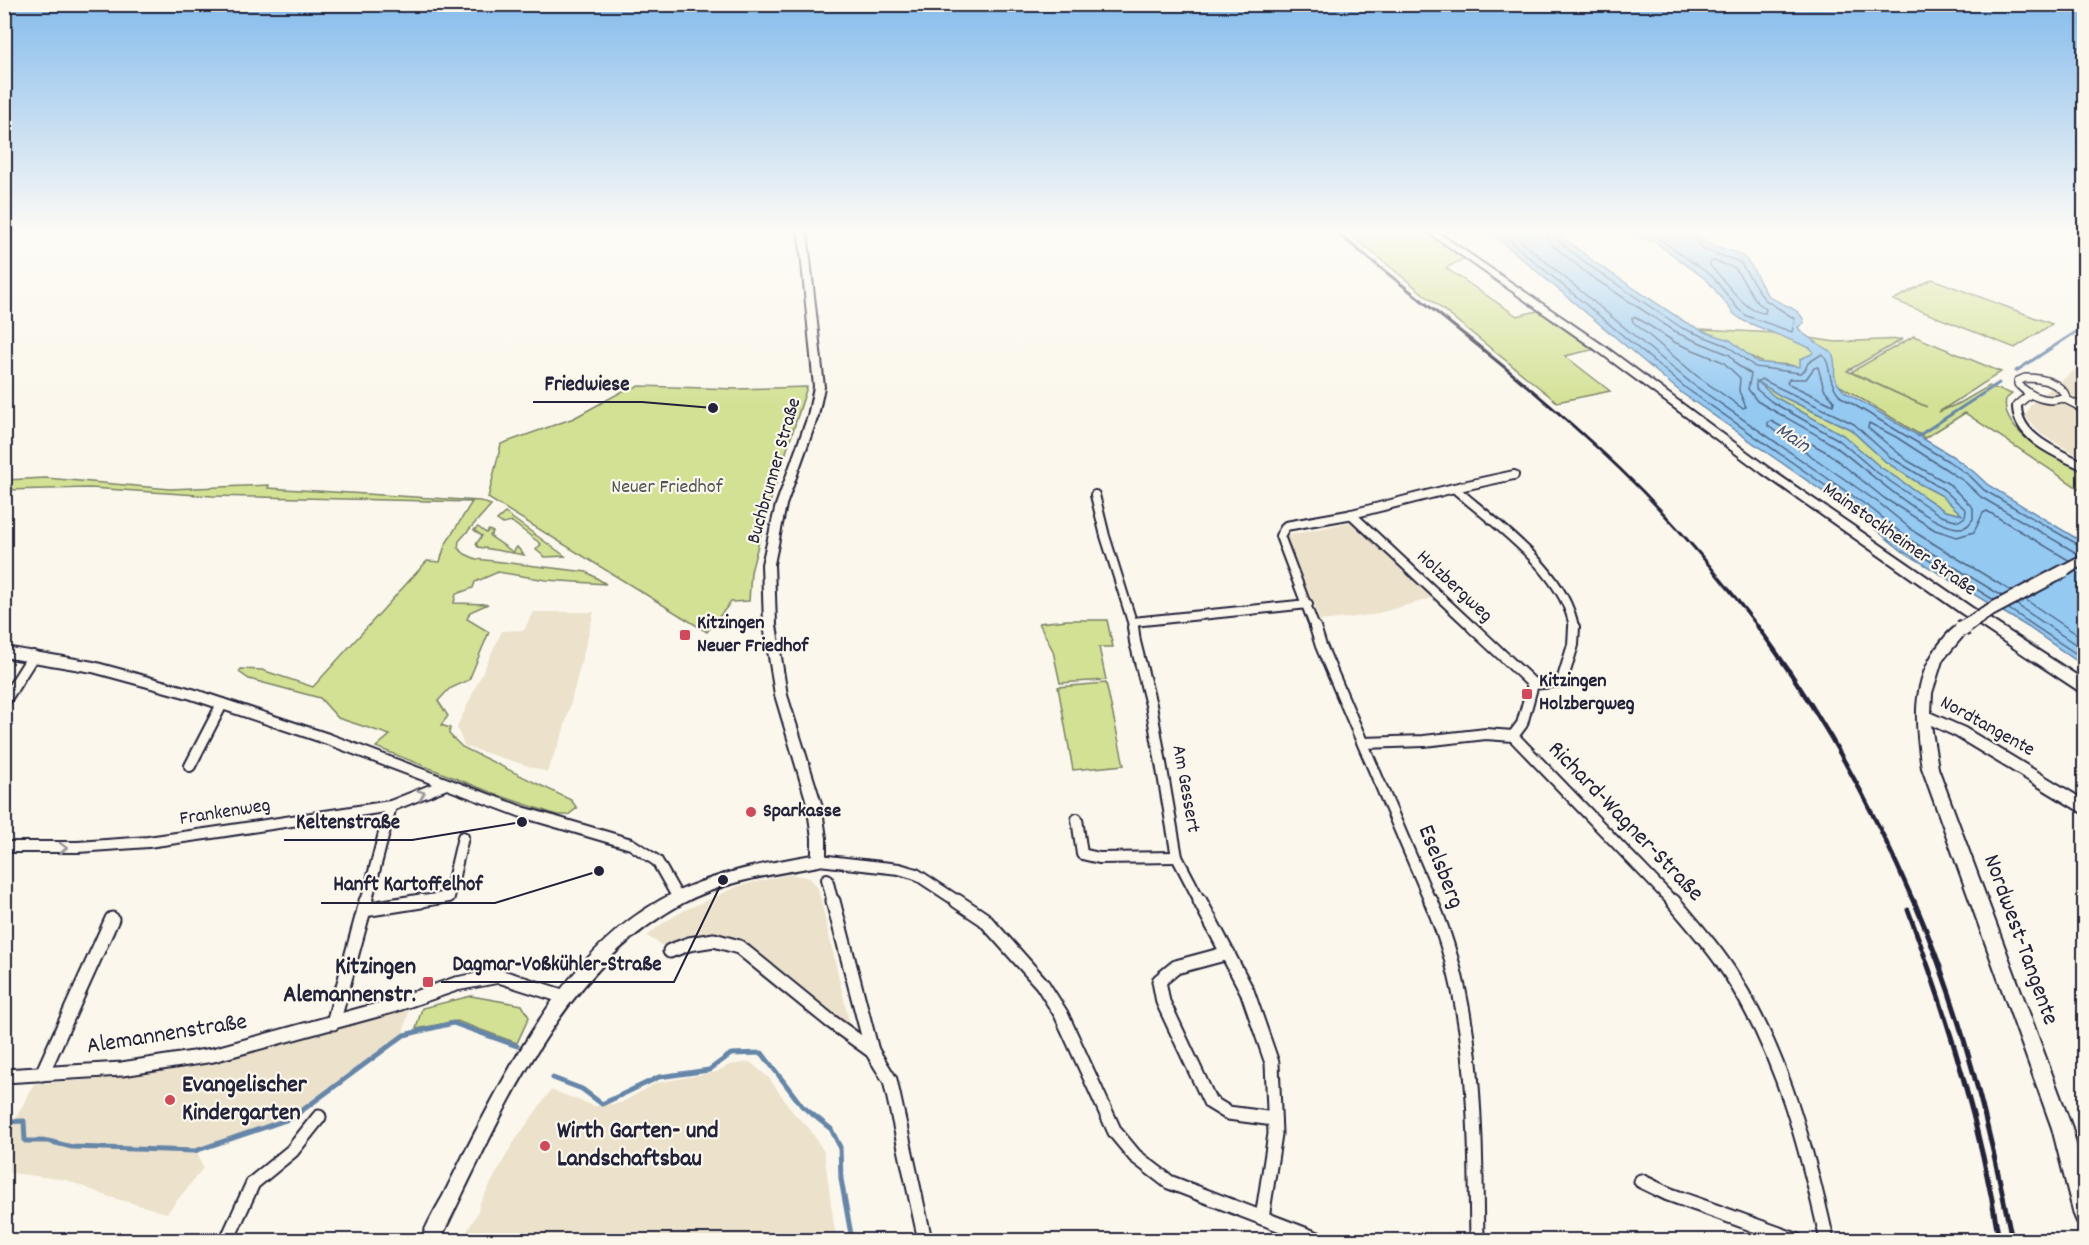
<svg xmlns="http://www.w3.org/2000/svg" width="2089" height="1245" font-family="Dekko,sans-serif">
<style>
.built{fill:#ece1cb}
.green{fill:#d3e194;stroke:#7a8268;stroke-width:1.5}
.water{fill:#94c9f2;stroke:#6686a9;stroke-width:1.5;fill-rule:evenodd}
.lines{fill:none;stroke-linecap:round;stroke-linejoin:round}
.shore{stroke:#506584;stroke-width:1.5}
.stream-far1{stroke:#6686a9;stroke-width:3}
.stream{stroke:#6686a9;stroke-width:5}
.minor-far3-casing{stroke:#22223b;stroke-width:10}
.minor-far2-casing{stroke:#22223b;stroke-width:12}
.minor-far1-casing{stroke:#22223b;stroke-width:14}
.minor-casing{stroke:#22223b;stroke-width:17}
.tertiary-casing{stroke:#22223b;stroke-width:4}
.secondary-casing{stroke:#22223b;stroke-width:4}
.minor-far3{stroke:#fbf7ec;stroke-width:7}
.minor-far2{stroke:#fbf7ec;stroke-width:8}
.minor-far1{stroke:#fbf7ec;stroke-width:10}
.minor{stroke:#fbf7ec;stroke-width:13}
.tertiary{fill:#fbf7ec;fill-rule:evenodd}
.secondary{fill:#fbf7ec;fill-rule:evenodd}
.rail-far2{stroke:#22223b;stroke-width:3}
.rail-far1{stroke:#22223b;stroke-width:4.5}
.rail{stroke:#22223b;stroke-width:5}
.secondary-bridge-far1-casing{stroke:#22223b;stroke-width:16;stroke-linecap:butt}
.secondary-bridge-casing{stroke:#22223b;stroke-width:20;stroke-linecap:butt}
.secondary-bridge-far1{stroke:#fbf7ec;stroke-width:12}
.secondary-bridge{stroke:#fbf7ec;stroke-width:15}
.oneway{stroke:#99979c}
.poi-dot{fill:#d1495b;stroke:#fbf7ec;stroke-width:2}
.labels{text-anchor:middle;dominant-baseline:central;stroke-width:4.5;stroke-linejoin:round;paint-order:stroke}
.street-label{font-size:20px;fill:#22223b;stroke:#fbf7ec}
.park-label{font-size:20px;fill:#4e5251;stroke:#fbf7ec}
.poi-label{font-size:20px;font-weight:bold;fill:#22223b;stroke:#fbf7ec;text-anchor:start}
.water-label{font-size:21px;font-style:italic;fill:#445472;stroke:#fbf7ec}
.near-street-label{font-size:24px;fill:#22223b;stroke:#fbf7ec}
.near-poi-label{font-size:24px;font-weight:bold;fill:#22223b;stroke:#fbf7ec;text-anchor:start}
.leader{fill:none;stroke:#22223b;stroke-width:2}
.callout-dot{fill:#22223b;stroke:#fbf7ec;stroke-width:2}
.callout-label{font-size:21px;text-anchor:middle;font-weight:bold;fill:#22223b;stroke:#fbf7ec;stroke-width:4.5;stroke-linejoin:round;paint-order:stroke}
</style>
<rect width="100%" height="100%" fill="#fbf7ec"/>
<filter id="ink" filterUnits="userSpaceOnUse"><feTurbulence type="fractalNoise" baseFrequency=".0167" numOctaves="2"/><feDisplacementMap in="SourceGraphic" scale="12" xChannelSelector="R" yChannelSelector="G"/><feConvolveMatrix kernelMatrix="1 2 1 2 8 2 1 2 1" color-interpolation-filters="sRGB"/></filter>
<g filter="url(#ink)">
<!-- built -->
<g class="built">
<path d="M2084,363V459L2041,434L2025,416L2031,404Z"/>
<path d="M1351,522L1432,598L1372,615L1320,621L1285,536Z"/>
<path d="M533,612H594L563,733L547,772L464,746L457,727L502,631L524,630Z"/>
<path d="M790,874L810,878L818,888L851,1030L742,943L717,933L688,935L663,946L647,936L663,923L685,910L739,886Z"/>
<path d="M409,1010L403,1034L292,1116L196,1150L203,1168L167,1213L110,1197L66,1180L5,1172L4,1128L17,1116L34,1084L114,1078L209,1062Z"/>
<path d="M750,1062L769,1078L795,1115L809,1128L824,1152L836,1240H462L477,1214L480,1203L512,1145L551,1090L594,1106L621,1103L656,1083L716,1072L729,1065Z"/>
</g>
<!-- green -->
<g class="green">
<path d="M1347,232H1432L1465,258L1446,268L1517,316L1541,310L1596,349L1565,356L1610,391L1557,402Z"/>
<path d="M1932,279L2052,324L2015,348L1893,300Z"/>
<path d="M1701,329L1775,333L1836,342L1903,339L1847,371L1927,407L1851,372L1914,336L2001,372L1939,412L1960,403L1989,386L2012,394L2006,399C1999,433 2060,460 2084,472V492L1965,413L1925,438L1842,387L1791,365L1763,363Z"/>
<path d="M1752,378L1781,396L1850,429L1886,462L1920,484L1941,495L1963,515L1945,511L1879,466L1843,435L1775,397Z"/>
<path d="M639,386L737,389L807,387L765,518L751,572L749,601L731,602L707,632L488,498L501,444L574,418L623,391Z"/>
<path d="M46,478L170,489L269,485L268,488L480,501L491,505L459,541L458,548L465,554L476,559L587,572L606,584L546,580L498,572L475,582L473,588L456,594L454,603L488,604L470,612L467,619L489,632L469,680L449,689L438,701L448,716L441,725L450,728L449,734L462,747L571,800L577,808L568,815H557L498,795L376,747L390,735L338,718L320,698L249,679L239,672L241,669L262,670L313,687L427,561L440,562L445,545L472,502L213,496L90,488L5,490V480Z"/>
<path d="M505,513L565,556L545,557L536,550L541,544L512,522L503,524L497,520Z"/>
<path d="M478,527L486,533L489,530L493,532L490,536L513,552L517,547L524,555L478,547L476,544L482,536L474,530Z"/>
<path d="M1067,620H1107L1113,647H1099L1106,680L1060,683L1053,651L1039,623Z"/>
<path d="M1106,683L1124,765L1073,770L1058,687Z"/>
<path d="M471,996L522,1005L529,1017L517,1043L457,1021L416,1029L422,1008Z"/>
</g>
<!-- water -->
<path class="water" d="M1490,232H1556L1597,264L1685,322L1705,332L1730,340L1757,362L1800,367V359L1812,354L1813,351L1810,348L1744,321L1734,314L1708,281L1658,244L1629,232L1697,234C1712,251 1726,245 1742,256C1755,265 1758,284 1768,295C1778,305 1802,307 1804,323L1798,327L1801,332L1832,353C1840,370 1826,373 1845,392L1952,456L1974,472L1988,485L2084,543V666L2028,627L1902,551L1865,521L1683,394ZM1755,380L1781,396L1850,429L1886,462L1920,484L1941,495L1962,515L1945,511L1879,466L1843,435L1775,397Z"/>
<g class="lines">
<!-- shore -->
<g class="shore">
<path d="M1499,232L1687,389L1869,516L1906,546L1994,600"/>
<path d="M1510,232L1691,383L1873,510L1910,540L2002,596"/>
<path d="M1546,232L1550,243L1589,275L1679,334L1730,355L1737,365L1751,374L1748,389L1757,401C1782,416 1808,429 1833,445C1854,458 1942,542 1967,526C1970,524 1971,521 1973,519V508L1949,484L1908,461L1868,428L1869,423L1896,437L1944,468L1965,482L1981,497L2080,555"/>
<path d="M1553,232L1556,239L1594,269L1682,328L1728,346L1755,367L1800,373L1805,370L1808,363L1822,354C1833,365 1825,379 1841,397L1948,461L1970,476L1984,490L2084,548"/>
<path d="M1644,232L1661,240L1712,276L1739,310L1747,316L1792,332L1795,319L1764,299L1740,262L1702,249L1690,232"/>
<path d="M1714,261L1735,268L1757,302L1766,309L1765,313C1745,314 1725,279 1710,266V262Z"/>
<path d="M1636,317L1676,343L1723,362L1740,378L1739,391L1746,407L1742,408L1697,376L1633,322L1632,318Z"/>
<path d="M1818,367L1824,389L1834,401L1833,405L1787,383L1789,379H1806L1814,368Z"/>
<path d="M1761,379L1854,424L1890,457L1944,490L1966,510L1965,517L1959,521L1941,516L1875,471L1839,440L1772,402L1756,389V383Z"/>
<path d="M2011,591L1916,533L1879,503L1768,426V422L1771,421L1828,453L1884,498L1935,530L1957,537L1974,532L1983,513L1987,511L2070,561"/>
<path d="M2026,600L2084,639"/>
<path d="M2017,605L2084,650"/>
<path d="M2009,609L2084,659"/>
</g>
<!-- stream-far1 -->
<g class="stream-far1">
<path d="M2082,328L2084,326"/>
<path d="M2016,371L2079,330"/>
<path d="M1918,436L1999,383"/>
</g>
<!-- stream -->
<g class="stream">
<path d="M553,1078L582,1089L602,1104L659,1077L709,1070L731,1054L762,1053L802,1106L831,1129L840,1147L841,1179L852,1240"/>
<path d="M4,1122L24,1121L25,1141H48L72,1147L195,1151L292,1118L404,1035L453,1023L517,1046"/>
</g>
<!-- minor-far3 casing -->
<g class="minor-far3-casing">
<g id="minor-far3">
<path d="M2025,378C2041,378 2058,381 2066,396C2050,405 2030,397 2018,384V381Z"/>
<path d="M2063,398L2083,408"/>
<path d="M2017,408V405L2030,394"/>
</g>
</g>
<!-- minor-far2 casing -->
<g class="minor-far2-casing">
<g id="minor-far2">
<path d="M2017,407C2018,439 2060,454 2084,466"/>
<path d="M2080,407L2084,409"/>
<path d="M1454,488L1514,475"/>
<path d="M1095,495L1105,536L1134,628"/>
<path d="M1351,514L1473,628"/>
<path d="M1133,622L1308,604"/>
<path d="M1315,628L1280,536L1286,526L1348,515L1454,488C1495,524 1566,572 1574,628"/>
</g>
</g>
<!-- minor-far1 casing -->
<g class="minor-far1-casing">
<g id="minor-far1">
<path d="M1133,627L1135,642L1151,705L1177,857L1201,903"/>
<path d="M1315,627L1321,646L1431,903"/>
<path d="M1472,627L1533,684"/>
<path d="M4,652L93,667L192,694L328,739L522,812L631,844L657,861L678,898"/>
<path d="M1533,684L1522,724L1513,736L1674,903"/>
<path d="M1533,684L1562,681L1573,645L1574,627"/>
<path d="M4,702L33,656"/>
<path d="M1363,743L1424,741L1486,734L1513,736"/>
<path d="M190,766L222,704"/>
<path d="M1077,819L1082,854L1099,858L1177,857"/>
<path d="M4,847H78L148,842L212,833L391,806L446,784"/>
<path d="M819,860L899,869L916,874L960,903"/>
<path d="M827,879L833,903"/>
<path d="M366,903L391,806"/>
<path d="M411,903L449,897L463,837"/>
</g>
</g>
<!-- minor casing -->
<g class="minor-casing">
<g id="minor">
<path d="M833,901L872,1051"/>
<path d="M957,901L984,919L1042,984L1061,1014L1115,1132L1135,1156L1169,1182L1320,1240"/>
<path d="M1200,901L1247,991L1272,1063L1275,1134L1262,1218"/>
<path d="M1431,901C1477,1008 1475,1126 1477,1240"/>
<path d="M1673,901C1695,927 1718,953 1735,981C1784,1060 1807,1150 1827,1240"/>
<path d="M364,910L366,901"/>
<path d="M670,951L689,944L714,940L739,947L829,1020L872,1051L890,1080L925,1240"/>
<path d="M1228,953L1176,967L1159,981L1163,1002L1210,1102L1228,1113L1274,1119"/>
<path d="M333,1023L364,910L421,901"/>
<path d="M42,1074L112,919"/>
<path d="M4,1076L122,1069L213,1055L392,1006L456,984L499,976L565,997"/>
<path d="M1641,1181L1668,1194L1796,1240"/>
<path d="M227,1240L253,1183L292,1151L319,1117"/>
</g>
</g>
<!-- tertiary casing -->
<g class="tertiary-casing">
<path id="tertiary" d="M799,232H807L824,387L818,416L786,505L774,564L776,625L787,695L821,803L826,838V860L824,864L819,866C774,874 724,881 683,903C557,972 501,1118 440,1240H421C426,1225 435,1210 443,1196C455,1172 467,1147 480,1123C526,1035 582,936 676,892C719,872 766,863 812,855V838L807,803L775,695L764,625L762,564L776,505L808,416L814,387Z"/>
</g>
<!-- secondary casing -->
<g class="secondary-casing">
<g id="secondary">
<path d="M1428,232H1437L1607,348L1770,469L1971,607L2084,680V692L2079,691L1961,613L1762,473L1599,352Z"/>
<path d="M2084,555V564L2069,574H2059L2058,571L2059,568Z"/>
<path d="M1962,624L1969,629L1942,661L1932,693L1931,713L1965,728L2084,800V814L1955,736L1931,725L1938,768L2072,1128L2084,1177V1225L2077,1222L2074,1215L2052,1128L1922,768C1915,724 1911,684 1938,646C1944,638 1952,627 1962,624Z"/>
</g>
</g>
<!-- minor-far3 -->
<use href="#minor-far3" class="minor-far3"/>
<!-- minor-far2 -->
<use href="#minor-far2" class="minor-far2"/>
<!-- minor-far1 -->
<use href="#minor-far1" class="minor-far1"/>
<!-- minor -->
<use href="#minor" class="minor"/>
<!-- tertiary -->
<use href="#tertiary" class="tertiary"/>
<!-- secondary -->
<use href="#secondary" class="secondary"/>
<!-- rail-far2 -->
<path class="rail-far2" d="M1336,232C1431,309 1530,383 1619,468C1670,517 1716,571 1759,628"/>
<!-- rail-far1 -->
<path class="rail-far1" d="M1758,627C1821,712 1872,805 1914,903"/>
<!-- rail -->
<g class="rail">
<path d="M1914,901C1961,1010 1989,1124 2012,1240"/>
<path d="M1908,910C1948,1018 1981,1126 1999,1240"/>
</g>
<!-- secondary-bridge-far1 casing -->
<g class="secondary-bridge-far1-casing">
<path id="secondary-bridge-far1" d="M1963,628L1985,613L2064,571"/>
</g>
<!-- secondary-bridge casing -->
<g class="secondary-bridge-casing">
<path id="secondary-bridge" d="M1962,629L1965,627"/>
</g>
<!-- secondary-bridge-far1 -->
<use href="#secondary-bridge-far1" class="secondary-bridge-far1"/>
<!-- secondary-bridge -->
<use href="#secondary-bridge" class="secondary-bridge"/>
</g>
<!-- one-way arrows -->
<defs><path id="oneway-chevron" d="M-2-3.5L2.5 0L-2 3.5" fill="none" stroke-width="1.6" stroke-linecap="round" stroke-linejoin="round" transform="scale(1.5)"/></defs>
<g class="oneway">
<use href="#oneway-chevron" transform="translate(421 794) rotate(-21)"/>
<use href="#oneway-chevron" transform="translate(63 848) rotate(-2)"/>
</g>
</g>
<!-- sky -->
<linearGradient id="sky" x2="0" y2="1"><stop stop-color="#86bcec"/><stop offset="0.57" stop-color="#fdfbf6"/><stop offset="1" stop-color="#fdfbf6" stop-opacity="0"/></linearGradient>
<rect width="2089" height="406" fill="url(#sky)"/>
<!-- markers -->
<g class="poi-dot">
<rect x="679" y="629" width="12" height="12" rx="3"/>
<rect x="1521" y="688" width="12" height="12" rx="3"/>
<circle cx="751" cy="812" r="6"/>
<rect x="422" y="976" width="12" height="12" rx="3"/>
<circle cx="170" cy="1100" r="6"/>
<circle cx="545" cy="1146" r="6"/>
</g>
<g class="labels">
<!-- street labels -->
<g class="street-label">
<text transform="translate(775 471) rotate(-74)">Buchbrunner Straße</text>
<text transform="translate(1899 540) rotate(35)">Mainstockheimer Straße</text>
<text transform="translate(1454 587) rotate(43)">Holzbergweg</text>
<text transform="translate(1987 727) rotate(29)">Nordtangente</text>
<text transform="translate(1185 789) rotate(80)">Am Gessert</text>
<text transform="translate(225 813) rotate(-9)">Frankenweg</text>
</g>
<!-- park labels -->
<g class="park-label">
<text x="667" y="488">Neuer Friedhof</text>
</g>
<!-- poi labels -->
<g class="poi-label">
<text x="697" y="624">Kitzingen<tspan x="697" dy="23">Neuer Friedhof</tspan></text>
<text x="1539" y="682">Kitzingen<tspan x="1539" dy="23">Holzbergweg</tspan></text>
<text x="763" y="812">Sparkasse</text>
</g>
<!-- water labels -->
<g class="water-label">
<text transform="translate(1792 439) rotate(34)">Main</text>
</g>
<!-- near-street labels -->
<g class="near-street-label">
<text transform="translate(1625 822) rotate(46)">Richard-Wagner-Straße</text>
<text transform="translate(1440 867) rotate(68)">Eselsberg</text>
<text transform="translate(2020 940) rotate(70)">Nordwest-Tangente</text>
<text transform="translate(167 1035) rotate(-9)">Alemannenstraße</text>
</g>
<!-- near-poi labels -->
<g class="near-poi-label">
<text x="416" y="968" text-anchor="end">Kitzingen<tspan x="416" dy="28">Alemannenstr.</tspan></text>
<text x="182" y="1086">Evangelischer<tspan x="182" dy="28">Kindergarten</tspan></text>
<text x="557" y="1132">Wirth Garten- und<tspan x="557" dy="28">Landschaftsbau</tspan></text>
</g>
</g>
<!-- callouts -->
<path class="leader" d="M713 408L642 402H533M522 822L412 840H284M599 871L495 903H321M723 880L674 982H441"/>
<g class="callout-dot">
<circle cx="713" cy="408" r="6"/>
<circle cx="522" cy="822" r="6"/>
<circle cx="599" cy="871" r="6"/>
<circle cx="723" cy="880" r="6"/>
</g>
<g class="callout-label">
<text x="587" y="390">Friedwiese</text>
<text x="348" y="828">Keltenstraße</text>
<text x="408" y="890">Hanft Kartoffelhof</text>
<text x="557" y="970">Dagmar-Voßkühler-Straße</text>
</g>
<!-- margin -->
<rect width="2089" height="1245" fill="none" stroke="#fbf7ec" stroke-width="24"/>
<rect x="12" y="12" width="2065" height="1221" fill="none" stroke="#22223b" stroke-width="2" filter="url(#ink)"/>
</svg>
